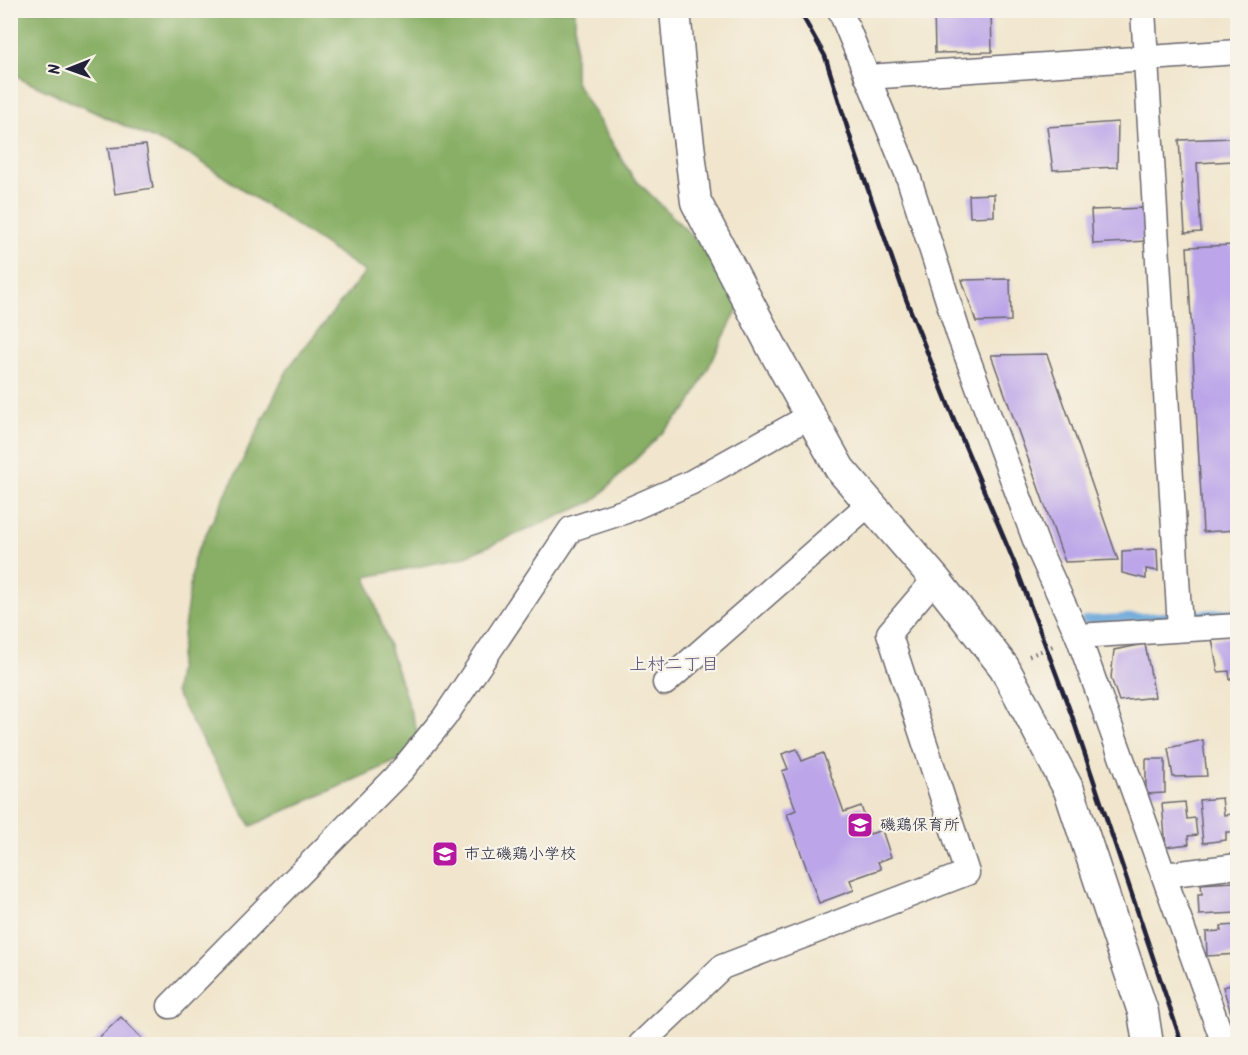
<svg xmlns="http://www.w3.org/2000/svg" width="1248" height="1055" font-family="Kalam,'Klee One',sans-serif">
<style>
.forest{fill:#88af65;stroke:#556850;stroke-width:1.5}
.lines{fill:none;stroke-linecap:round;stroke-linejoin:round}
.stream{stroke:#68a5d9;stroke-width:8}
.building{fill:#bca6e9}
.minor-casing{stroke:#6a676e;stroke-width:27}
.tertiary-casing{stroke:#6a676e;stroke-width:33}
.path{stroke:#6a676e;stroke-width:4;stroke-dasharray:1.5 4.5;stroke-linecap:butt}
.minor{stroke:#fff;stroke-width:24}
.tertiary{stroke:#fff;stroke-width:30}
.rail{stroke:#22223b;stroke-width:4.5}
.labels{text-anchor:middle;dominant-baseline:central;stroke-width:4.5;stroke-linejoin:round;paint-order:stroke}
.poi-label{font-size:16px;fill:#22223b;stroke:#f7f3e8;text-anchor:start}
.neighbourhood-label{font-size:18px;fill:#585078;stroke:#f7f3e8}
</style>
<rect width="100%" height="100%" fill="#f7f3e8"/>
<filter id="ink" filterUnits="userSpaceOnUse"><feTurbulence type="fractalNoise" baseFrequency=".0167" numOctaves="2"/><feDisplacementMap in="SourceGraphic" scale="12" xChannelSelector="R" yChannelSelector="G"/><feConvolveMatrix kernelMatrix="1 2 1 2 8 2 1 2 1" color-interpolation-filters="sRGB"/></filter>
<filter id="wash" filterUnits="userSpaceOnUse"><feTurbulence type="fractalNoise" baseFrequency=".008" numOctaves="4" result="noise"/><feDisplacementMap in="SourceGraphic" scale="24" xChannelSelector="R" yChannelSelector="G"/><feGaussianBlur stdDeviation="1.35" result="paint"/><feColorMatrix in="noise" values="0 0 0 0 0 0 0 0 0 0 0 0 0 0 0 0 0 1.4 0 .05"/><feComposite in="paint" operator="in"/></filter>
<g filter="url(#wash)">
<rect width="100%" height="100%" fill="#f1e6cd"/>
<!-- forest -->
<path class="forest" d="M10,11H575V81L632,176L747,291L689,406L594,501L461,558L366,577L423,749L251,826L175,692L194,558L289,367L365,272L194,157L23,80L11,70Z"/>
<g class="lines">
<!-- stream -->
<path class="stream" d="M1085,620L1238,612"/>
</g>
<g id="blocks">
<!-- building -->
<g class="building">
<path d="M934,10H991L992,52L935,53Z"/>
<path d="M1118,122L1117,167L1053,170L1047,127Z"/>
<path d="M1232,138L1233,161L1197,163L1201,232L1185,233L1179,140Z"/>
<path d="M146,145L153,188L115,194L108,148Z"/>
<path d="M994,194V216L970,217L969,195Z"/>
<path d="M1145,208L1147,241L1093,244L1091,210Z"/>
<path d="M1233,245L1234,262H1238V530L1203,532L1187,247Z"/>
<path d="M1010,279L1011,321L976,322L962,280Z"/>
<path d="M1047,354L1118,560L1065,562L991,355Z"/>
<path d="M1157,549L1158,571L1146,569V579L1122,573V551Z"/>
<path d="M1238,636V678L1230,680L1229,671L1218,672L1212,639Z"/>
<path d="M1145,644L1155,697L1119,701L1111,678L1114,650Z"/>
<path d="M1203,740L1207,776L1173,777L1168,748Z"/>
<path d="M797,749L802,761L823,753L844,812L861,806L870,834L882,830L891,857L878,862L881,869L850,880L854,890L819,903L787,814L796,810L782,771L788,769L782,754Z"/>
<path d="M1146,759H1165V793L1146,794Z"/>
<path d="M1222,798L1224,815L1232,814L1234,832H1226V840L1203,843L1199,800Z"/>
<path d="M1185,802L1187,819L1195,818L1197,835L1188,836L1189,844L1166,847L1162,804Z"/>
<path d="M1235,882L1236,890H1238L1237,913L1199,915L1198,894H1202L1201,884Z"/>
<path d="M1238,925V954L1207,956L1206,932L1221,931V926Z"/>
<path d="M1238,983V1033H1237L1223,987Z"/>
<path d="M121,1017L147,1044H92Z"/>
</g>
</g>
</g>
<g filter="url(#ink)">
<use href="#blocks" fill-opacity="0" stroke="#6a676e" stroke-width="1.5"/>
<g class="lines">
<!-- minor casing -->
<g class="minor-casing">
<g id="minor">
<path d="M840,10L907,173L959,335L1038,548L1078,636L1238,626"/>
<path d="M1143,10L1180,628"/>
<path d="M867,77L1238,52"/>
<path d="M1078,636L1224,1044"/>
<path d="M665,683L870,503"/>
<path d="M1164,875L1238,866"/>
<path d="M170,1006L402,770L444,718L571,529L626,511L690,483L810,416"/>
<path d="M641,1044L722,967L967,873L889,633L935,579"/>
</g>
</g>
<!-- tertiary casing -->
<g class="tertiary-casing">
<path id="tertiary" d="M675,10L682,87L696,202L775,353L840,469L935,579L1004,667L1069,790L1143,1012L1148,1044"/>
</g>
<!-- path -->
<path class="path" d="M1029,656L1055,645"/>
<!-- minor -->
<use href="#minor" class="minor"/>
<!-- tertiary -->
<use href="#tertiary" class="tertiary"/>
<!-- rail -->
<path class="rail" d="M799,10L825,56L853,146L906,299L955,422L1014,562L1072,716L1182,1044"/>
</g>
</g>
<!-- icons -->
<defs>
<g id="school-square" transform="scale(1.35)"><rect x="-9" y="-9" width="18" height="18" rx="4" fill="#b5179e" stroke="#f7f3e8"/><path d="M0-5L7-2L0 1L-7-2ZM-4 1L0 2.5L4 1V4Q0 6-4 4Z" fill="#fff"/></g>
</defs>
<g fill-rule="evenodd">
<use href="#school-square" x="860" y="825"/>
<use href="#school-square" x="445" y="854"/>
</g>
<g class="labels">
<!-- poi labels -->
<g class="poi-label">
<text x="880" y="825">磯鶏保育所</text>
<text x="464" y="854">市立磯鶏小学校</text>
</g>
<!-- neighbourhood labels -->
<g class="neighbourhood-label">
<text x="674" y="665">上村二丁目</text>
</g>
</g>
<!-- margin -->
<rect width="1248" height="1055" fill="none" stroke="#f7f3e8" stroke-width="36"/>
<!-- north arrow -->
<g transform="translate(69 69) rotate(269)" stroke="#f7f3e8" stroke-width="4.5" paint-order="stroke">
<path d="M0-4.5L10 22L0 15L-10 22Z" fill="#22223b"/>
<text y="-9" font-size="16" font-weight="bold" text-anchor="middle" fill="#22223b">N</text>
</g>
</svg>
